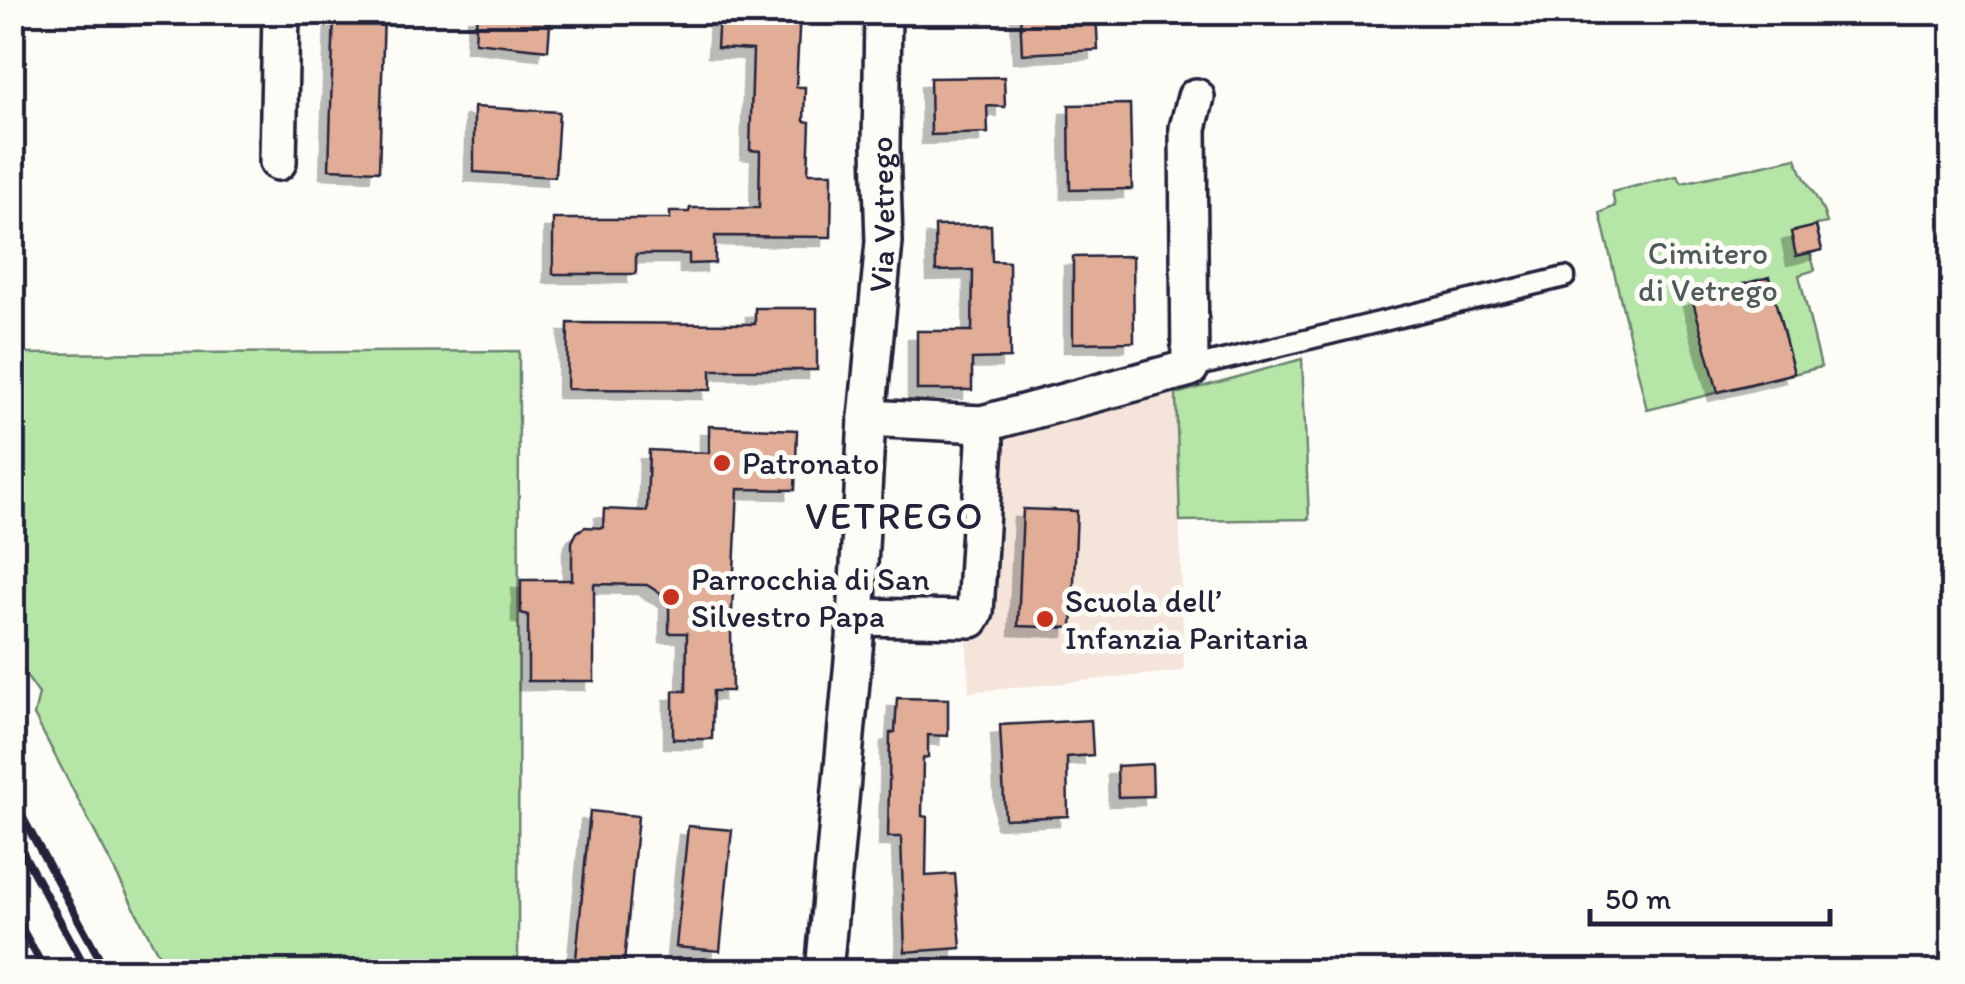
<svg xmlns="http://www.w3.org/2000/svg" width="1965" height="984" font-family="Itim,sans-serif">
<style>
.built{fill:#f5e4da}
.green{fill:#b5e6a7;stroke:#6c8471;stroke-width:2.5}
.building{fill:#e2ad96;stroke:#22223b;stroke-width:2.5;filter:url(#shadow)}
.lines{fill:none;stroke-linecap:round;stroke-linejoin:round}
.service-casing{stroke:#22223b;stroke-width:25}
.minor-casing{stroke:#22223b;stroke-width:42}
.service{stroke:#fdfcf7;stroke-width:18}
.minor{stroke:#fdfcf7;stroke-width:35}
.rail{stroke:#22223b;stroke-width:8}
.poi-dot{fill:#c8321e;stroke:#fdfcf7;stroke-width:4}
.labels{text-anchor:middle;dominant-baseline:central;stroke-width:10;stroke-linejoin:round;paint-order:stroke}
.street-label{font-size:32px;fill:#22223b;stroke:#fdfcf7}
.park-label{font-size:32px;fill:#4e5d5b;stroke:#fdfcf7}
.poi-label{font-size:32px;fill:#22223b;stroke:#fdfcf7;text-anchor:start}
.quarter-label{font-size:38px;letter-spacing:2.5px;fill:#22223b;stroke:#fdfcf7}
</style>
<defs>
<filter id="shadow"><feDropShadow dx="-9" dy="9" stdDeviation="0" flood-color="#0004"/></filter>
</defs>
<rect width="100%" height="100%" fill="#fdfcf7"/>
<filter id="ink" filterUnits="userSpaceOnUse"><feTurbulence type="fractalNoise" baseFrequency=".01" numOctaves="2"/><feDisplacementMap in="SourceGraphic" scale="20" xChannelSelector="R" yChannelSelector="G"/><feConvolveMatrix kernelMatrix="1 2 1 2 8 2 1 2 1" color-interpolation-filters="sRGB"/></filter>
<g filter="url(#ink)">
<!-- built -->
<path class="built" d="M1176,394L1184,671L969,692L966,632L988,633L993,432Z"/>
<!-- green -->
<g class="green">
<path d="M1796,158C1803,183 1821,197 1827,223L1816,225L1822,250L1810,253L1815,270L1799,275L1821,367L1647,410L1600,213L1615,206L1612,192L1677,176L1682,183Z"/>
<path d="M519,351L518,971H167L34,715L39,694L13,657V354Z"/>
<path d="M1302,359L1309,519L1180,521L1176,394Z"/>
</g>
<!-- building -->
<g class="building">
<path d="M334,12L384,13L379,171L329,169Z"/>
<path d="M477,12H551L548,50L475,42Z"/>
<path d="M719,12H800L796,87H805L804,121L810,122L808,173H832L831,237L715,236V263L689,264V254H636V274H553V219H670V212H689L690,208H759L760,151L750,150L753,50L717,48Z"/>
<path d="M1020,12H1096L1098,50L1022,54Z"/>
<path d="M1004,77L1005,107L987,106L988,133L931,135L930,78Z"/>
<path d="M1130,104L1132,189L1070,190L1069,105Z"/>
<path d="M474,107L559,112L555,177L474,172Z"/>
<path d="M991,225L992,261L1009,262L1010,358L972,359V390H917V331H972L973,270L936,271L935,226Z"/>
<path d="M1816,226L1822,250L1796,256L1791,232Z"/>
<path d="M1133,256L1134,342L1073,343V257Z"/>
<path d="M1769,277L1794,373L1718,392L1692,298Z"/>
<path d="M755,308H817V370H711V390L567,389L568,323L755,324Z"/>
<path d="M709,426L797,430L795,490L738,489L731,632L732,691H713L712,739H673V691H686L687,633H669V599L647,585L594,584V681H528V615L521,613V580H572V542L577,532L585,527L603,528L604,509L647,511L649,450L709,453Z"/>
<path d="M1023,509L1077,511L1072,628L1018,626Z"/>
<path d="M897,698L948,699V736L928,735V757L923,758L922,816L927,817L926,876L955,874L961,948L905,952L901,837H888L890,733L895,732Z"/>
<path d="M1091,720L1093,755L1067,757L1068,816L1005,819L1000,725Z"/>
<path d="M1152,764L1153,796L1118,797L1117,766Z"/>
<path d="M590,811L638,816L624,963L576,959Z"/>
<path d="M688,826L732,830L720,951L676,947Z"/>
</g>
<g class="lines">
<!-- service casing -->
<g class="service-casing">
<path id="service" d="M1190,368L1565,277"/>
</g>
<!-- minor casing -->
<g class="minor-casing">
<g id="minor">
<path d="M278,162L281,12"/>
<path d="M867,418L982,424L1190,368L1188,128L1196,97"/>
<path d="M856,617L971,619L975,612L985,443L982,424"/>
<path id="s1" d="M824,972L855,639L867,418L884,242L881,147L883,12"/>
</g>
</g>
<!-- service -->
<use href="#service" class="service"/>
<!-- minor -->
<use href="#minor" class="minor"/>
<!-- rail -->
<g class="rail">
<path d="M12,798L107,972"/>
<path d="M12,833L88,972"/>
<path d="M12,911L46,972"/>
<path d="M12,955L21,972"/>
</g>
</g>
</g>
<!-- markers -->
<g class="poi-dot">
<circle cx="722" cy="463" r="10"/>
<circle cx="671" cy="597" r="10"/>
<circle cx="1045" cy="619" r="10"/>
</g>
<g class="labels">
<!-- street labels -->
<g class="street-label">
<text stroke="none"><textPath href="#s1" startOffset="760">Via Vetrego</textPath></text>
</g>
<!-- park labels -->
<g class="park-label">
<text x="1708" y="253">Cimitero<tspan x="1708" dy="37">di Vetrego</tspan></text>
</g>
<!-- poi labels -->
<g class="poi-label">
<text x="742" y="463">Patronato</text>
<text x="691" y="579">Parrocchia di San<tspan x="691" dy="37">Silvestro Papa</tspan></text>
<text x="1065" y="601">Scuola dell’<tspan x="1065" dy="37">Infanzia Paritaria</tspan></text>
</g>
<!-- quarter labels -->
<g class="quarter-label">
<text x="895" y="516">VETREGO</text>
</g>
</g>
<!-- margin -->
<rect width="1965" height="984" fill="none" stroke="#fdfcf7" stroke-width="50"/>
<rect x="25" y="25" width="1915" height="934" fill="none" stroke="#22223b" stroke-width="4" filter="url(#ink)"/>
<!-- scale -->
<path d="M1590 909v15h240v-15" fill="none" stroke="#22223b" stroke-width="5"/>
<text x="1605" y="909" font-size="30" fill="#22223b" stroke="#fdfcf7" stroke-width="8" paint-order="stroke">50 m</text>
</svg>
